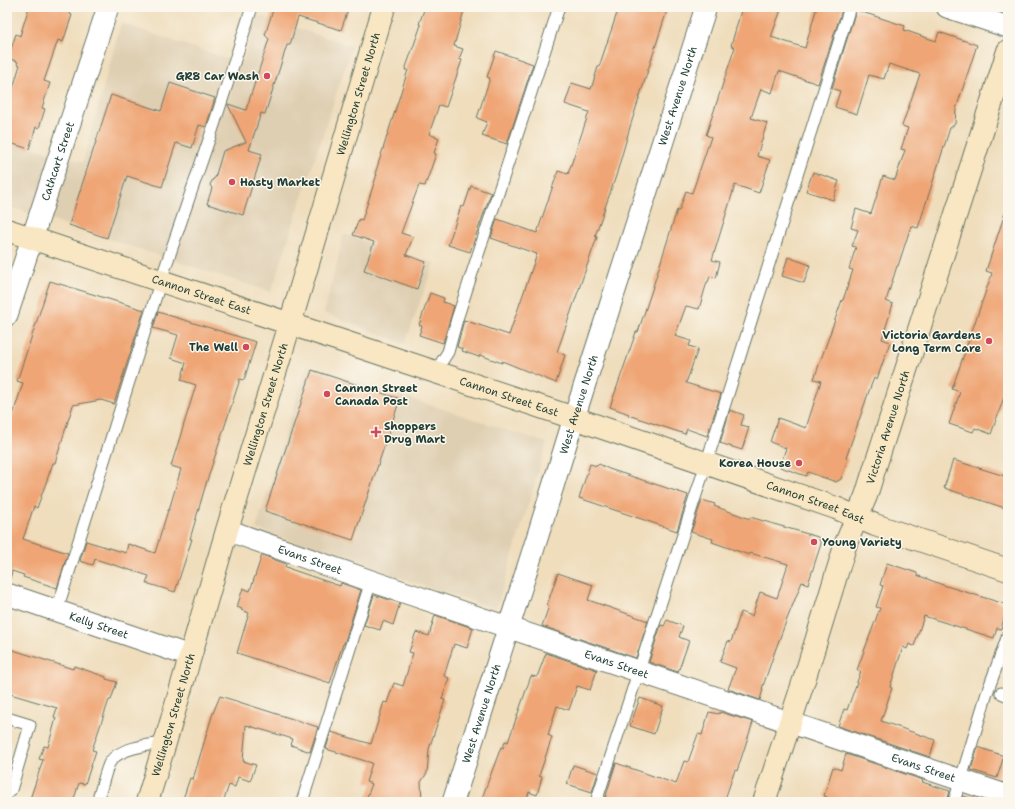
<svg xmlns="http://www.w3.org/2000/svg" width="1015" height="809" font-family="'Shantell Sans',sans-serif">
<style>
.built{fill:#dfcfb2}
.building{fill:#efa575}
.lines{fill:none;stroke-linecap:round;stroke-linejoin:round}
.service-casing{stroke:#687564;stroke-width:13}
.minor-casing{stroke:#687564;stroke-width:23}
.secondary-casing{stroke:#687564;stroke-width:24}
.service{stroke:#fff;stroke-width:11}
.minor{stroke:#fff;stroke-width:21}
.secondary{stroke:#f9e7c3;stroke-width:22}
.poi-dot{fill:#d1495b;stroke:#fbf7ec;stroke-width:1.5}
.labels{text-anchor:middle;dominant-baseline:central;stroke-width:3;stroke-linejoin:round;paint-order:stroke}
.poi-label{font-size:11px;font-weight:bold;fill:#1f3d34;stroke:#fbf7ec;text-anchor:end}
.street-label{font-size:11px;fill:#1f3d34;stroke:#fbf7ec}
</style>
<rect width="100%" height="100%" fill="#fbf7ec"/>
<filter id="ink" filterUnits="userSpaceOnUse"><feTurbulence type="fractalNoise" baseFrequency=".025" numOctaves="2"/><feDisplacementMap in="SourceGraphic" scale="8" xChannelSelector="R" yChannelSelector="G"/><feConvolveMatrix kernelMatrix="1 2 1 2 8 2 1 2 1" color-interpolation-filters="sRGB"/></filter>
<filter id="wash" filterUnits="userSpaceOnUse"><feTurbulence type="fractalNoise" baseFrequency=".012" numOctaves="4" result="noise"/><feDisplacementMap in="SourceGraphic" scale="16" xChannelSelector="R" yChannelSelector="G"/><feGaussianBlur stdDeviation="0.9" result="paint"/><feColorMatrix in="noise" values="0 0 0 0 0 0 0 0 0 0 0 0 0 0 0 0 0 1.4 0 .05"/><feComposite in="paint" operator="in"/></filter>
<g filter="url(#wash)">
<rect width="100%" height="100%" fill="#efddbc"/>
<!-- built -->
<g class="built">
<path d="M258,15L352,46L271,292L7,206V140L83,162L121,23L242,64Z"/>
<path d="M344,234L434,263L405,344L324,313Z"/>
<path d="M307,365L547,443L496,610L256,529Z"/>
</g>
<g id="blocks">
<!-- building -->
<g class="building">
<path d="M29,7H72L70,14L72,15L63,42L58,40L44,81L50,83L42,108L45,109L39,128L36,127L29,149L7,142V97L10,98L20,65L17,64L18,62L8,58L16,34L20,36Z"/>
<path d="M274,7H349L341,30L298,17L290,45H287L265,114L261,113L249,150L262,154L243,215L207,204L212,188L210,185L213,179L215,178L223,151L246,142L228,105V104L246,110L269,39L265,35Z"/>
<path d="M425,7H465L454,46L463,49L459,59L462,60L446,107L439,105L429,134L439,138L434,153L436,154L425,186L419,185L401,233L413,237L406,255L426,262L417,289L364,270L374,242L353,235L359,219L362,220L377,174H375L408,70H405L421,25L419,24Z"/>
<path d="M619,7H668L630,127L616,176L595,236L597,237L557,352L565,355L556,383L502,361V363L480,355L479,357L462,351L463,349L457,347L464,320L509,335L537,254L491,238L497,219L537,233L558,171L568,174L589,112L565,104L572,83L591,89L598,67H599Z"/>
<path d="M742,7H782L771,37L805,48L817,7H843L818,84L779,71L772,93L761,89L751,118L767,123L757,156L770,160L759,193L735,185L712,260L720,262L716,278L710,276L708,282H707L699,309L686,306L675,336L691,341L689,346L698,349L686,383L721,394L707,436L687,429L685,434L628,415L629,414L610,407L636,332H638L652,290L677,210L679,211L686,191L692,193L711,137L706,135L735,47L731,46Z"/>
<path d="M856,10L905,26L904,30L936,41L939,32L977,45L956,109L955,124L950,128L918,228L911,226L898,266H897L886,301L893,304L882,339L890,342L877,379L874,378L869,391L846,458L848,459L841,479L836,482L808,472L806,476L780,467L786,448L770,442L778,418L806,428L821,381L814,379L842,300H843L853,270L849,269L856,247L852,246L858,230L851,228L856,209L871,214L883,176L895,180L905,150L901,149L908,128L902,126L920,74L889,64L884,79L869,75L857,114L835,107L840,91L832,88Z"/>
<path d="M496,51L533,64L507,144L482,136L487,122L477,118L490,78L487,77Z"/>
<path d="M170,83L215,98L206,127L199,125L192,148L176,143L162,187L127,176L107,238L69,225L111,95L161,111Z"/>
<path d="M813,172L839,181L833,200L806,191Z"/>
<path d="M471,186L491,193L470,252L448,245L461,206L464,207Z"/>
<path d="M1005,213L1008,214V386L991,434L975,428L973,432L949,424L960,392L952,389L992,273L986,271Z"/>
<path d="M788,257L810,265L804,283L782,276Z"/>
<path d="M50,281L144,310L114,404L101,400L73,405L55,463H53L37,508L34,506L23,539L68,553L57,588L23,577L24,575L12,571L10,579L7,578V423L10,424L23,383L17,381Z"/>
<path d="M430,293L444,298L443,302L454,306L443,343L419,335L422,326L419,325Z"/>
<path d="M158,312L256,342L244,380L240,379L206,484L190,539H192L175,592L146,583L149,576L95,559L93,565L80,561L86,541L126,553L128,544L155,553L168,510H169L181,469L171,466L196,385L181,380L186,363L171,358L178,335L153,328Z"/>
<path d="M312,370L400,399L353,540L265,511Z"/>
<path d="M730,410L744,415L741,425L749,427L742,450L720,443Z"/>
<path d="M953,460L1008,477V509L944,488Z"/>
<path d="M590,464L597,466L599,464L609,469L688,495L677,531L579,498Z"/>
<path d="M702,500L715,504L714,506L750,519V517L818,537L821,544L808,584L802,582L787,619L775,651L762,689H763L760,700L728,689L736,668L720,662L728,641L731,642L741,612L752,616L760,592L777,598L788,564L750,553L749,555L712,542L713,539L691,532Z"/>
<path d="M262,555L286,564L285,567L290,568V569L340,586L341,583L361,590L344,644H343L330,683L237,653L249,613L241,610L242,609L237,607L243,588L250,591Z"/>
<path d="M887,563L917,573V575L943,585L1008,605L1001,629L997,628L994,638L924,616L914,646L909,644L907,649L903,647L890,687L892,688L881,721L935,740L930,757L838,726L844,709L847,710L861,671L857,670L880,608L876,607L883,586L880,585Z"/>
<path d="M558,573L593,585L588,600L648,621L636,658L542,626L549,606L547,605Z"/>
<path d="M374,595L400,603L393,625L383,621L380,630L364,625Z"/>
<path d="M435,615L473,628L467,648L454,644L444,676L449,678L442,699L445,700L429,749L427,773L421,782L422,802H365L372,784L366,782L372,763L326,749L331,732L371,744L384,702L387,703L394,683L403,686L413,653L409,652L416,632L429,636Z"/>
<path d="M667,620L683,626L679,637L689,641L678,672L649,662L661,625L664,626Z"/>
<path d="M7,648L73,669L74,666L106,677V679L117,682L111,700H109L92,750L96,751L85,784L79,783L73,802H29L43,760L39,759L44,746L48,747L56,718L54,717L57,708L7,693Z"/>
<path d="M546,653L597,670L590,690L577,686L569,710L557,706L548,735L552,737L539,776L542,777L537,795L529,792L526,802H493L482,798L501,747L503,748L505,741L508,742L531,676L537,677Z"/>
<path d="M220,696L318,727L310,752L291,745L293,739L246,725L243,761L256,765L250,781L238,777L235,787L229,785L223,802H182L190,778L193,779L213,713Z"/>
<path d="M640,698L663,706L654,734L630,726Z"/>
<path d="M709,712L719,714L720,712L753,722L737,771L735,770L724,802H604L616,763L676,784L684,761L688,762L698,734L702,735Z"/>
<path d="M978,747L1004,756L997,778L971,770Z"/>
<path d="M846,754L923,780L922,782L950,791L947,802H825L827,797L824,796L833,767L841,770Z"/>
<path d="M573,765L598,773L592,792L567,784Z"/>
<path d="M963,796L974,799L973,802H961Z"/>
</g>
</g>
</g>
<g filter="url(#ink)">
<use href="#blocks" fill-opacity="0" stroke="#687564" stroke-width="1"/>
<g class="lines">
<!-- service casing -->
<g class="service-casing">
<g id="service">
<path d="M435,372L448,352L457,319L559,7"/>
<path d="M57,610L161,280L213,128L252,7"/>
<path d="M1001,693L1008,696"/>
<path d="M7,718L30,725L11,790L7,794"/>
<path d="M104,802L99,795C102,788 106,768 110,762C120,747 149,745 165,743"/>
<path d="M302,802L371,581"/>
<path d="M596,802L706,464L850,7"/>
<path d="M954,802L987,693L1008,635"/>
</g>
</g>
<!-- minor casing -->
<g class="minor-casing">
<g id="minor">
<path d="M947,7L1008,27"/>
<path id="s1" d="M7,315L108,7"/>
<path id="s2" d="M227,530L371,581L1008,796"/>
<path id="s3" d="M7,594L190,656"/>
<path id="s4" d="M453,802L538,535L574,418L706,7"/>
</g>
</g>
<!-- secondary casing -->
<g class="secondary-casing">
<g id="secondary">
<path id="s5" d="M7,230L574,418L836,508L875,525L1008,570"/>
<path id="s6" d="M147,802L165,743L227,530L290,324L384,7"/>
<path id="s7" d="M764,802L805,677L846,543L866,496L875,467L1008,51"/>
</g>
</g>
<!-- service -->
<use href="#service" class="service"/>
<!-- minor -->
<use href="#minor" class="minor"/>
<!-- secondary -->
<use href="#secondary" class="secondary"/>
</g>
</g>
<!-- markers -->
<g class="poi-dot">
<circle cx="267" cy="76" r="4"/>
<circle cx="232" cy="182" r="4"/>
<circle cx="989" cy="341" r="4"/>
<circle cx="246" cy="347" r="4"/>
<circle cx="327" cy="394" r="4"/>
<path d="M374 426h4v4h4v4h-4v4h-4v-4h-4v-4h4z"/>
<circle cx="799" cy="463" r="4"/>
<circle cx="814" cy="542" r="4"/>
</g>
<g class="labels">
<!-- poi labels -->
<g class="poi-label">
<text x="259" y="76">GR8 Car Wash</text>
<text x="240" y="182" text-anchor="start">Hasty Market</text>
<text x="981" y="335">Victoria Gardens<tspan x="981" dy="13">Long Term Care</tspan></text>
<text x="238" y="347">The Well</text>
<text x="335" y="388" text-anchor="start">Cannon Street<tspan x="335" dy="13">Canada Post</tspan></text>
<text x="384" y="426" text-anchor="start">Shoppers<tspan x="384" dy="13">Drug Mart</tspan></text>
<text x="791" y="463">Korea House</text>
<text x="822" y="542" text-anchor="start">Young Variety</text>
</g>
<!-- street labels -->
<g class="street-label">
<text stroke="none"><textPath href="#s6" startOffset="739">Wellington Street North</textPath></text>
<text stroke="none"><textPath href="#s4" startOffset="741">West Avenue North</textPath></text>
<text stroke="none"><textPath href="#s1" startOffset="162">Cathcart Street</textPath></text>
<text stroke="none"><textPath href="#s5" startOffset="205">Cannon Street East</textPath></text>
<text stroke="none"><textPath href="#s5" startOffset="529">Cannon Street East</textPath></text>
<text stroke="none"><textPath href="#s6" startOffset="415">Wellington Street North</textPath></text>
<text stroke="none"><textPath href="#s4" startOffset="417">West Avenue North</textPath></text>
<text stroke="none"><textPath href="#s7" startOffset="395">Victoria Avenue North</textPath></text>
<text stroke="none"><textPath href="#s5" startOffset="853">Cannon Street East</textPath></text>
<text stroke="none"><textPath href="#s2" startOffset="88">Evans Street</textPath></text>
<text stroke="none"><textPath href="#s3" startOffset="97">Kelly Street</textPath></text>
<text stroke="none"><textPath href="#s2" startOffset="412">Evans Street</textPath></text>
<text stroke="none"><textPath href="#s4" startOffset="93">West Avenue North</textPath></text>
<text stroke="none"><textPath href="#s6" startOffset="91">Wellington Street North</textPath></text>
<text stroke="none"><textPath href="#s2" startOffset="736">Evans Street</textPath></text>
</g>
</g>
<!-- margin -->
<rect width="1015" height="809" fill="none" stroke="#fbf7ec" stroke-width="24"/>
</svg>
